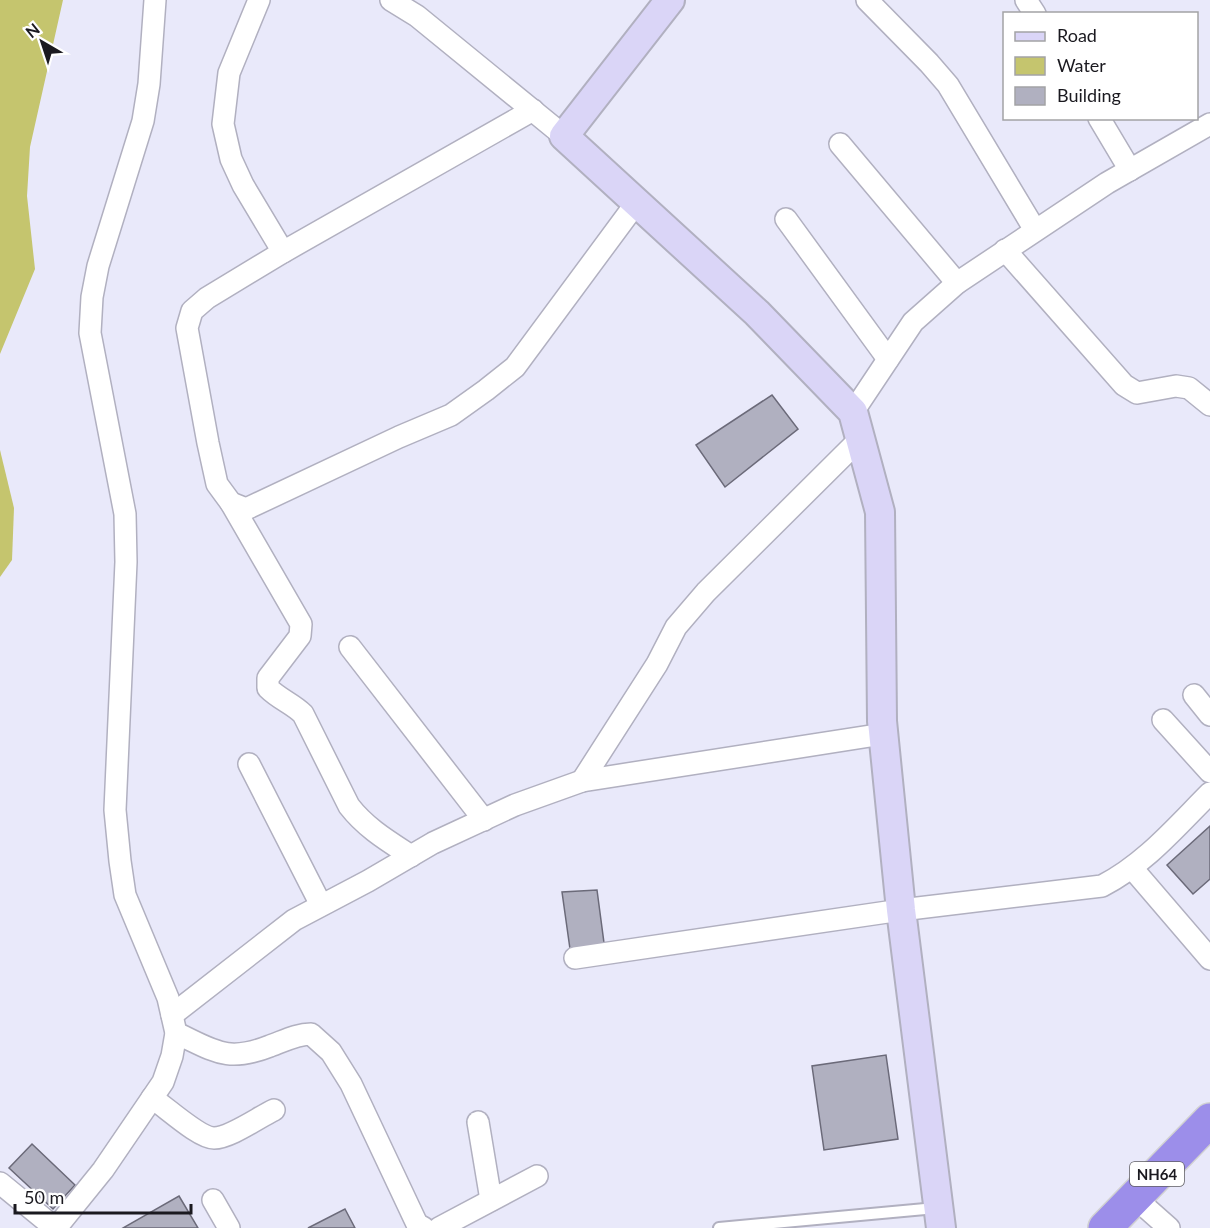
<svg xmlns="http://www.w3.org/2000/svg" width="1210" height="1228" font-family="Lato,sans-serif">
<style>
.water{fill:#c5c56e}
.building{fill:#b0b0c0;stroke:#6b6a79;stroke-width:1.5}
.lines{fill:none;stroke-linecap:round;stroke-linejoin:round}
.service-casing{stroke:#b1b0c0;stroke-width:14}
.minor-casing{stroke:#b1b0c0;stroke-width:24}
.secondary-casing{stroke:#b1b0c0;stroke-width:32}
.trunk-casing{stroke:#d1d1d2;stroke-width:36}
.service{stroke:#fff;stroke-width:10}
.minor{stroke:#fff;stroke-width:21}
.secondary{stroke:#dad5f7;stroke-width:28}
.trunk{stroke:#9c8eea;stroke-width:33}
.labels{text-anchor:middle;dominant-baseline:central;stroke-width:5;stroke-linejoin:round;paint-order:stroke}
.shield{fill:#fff;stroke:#5f5e62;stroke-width:1.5}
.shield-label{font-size:15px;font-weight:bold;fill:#1a191f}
</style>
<rect width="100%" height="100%" fill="#e9e9fa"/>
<!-- water -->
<g class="water">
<path d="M0,0H63L30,147L27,196L35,269L0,354Z"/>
<path d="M0,450L14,508L12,560L0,577Z"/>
</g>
<!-- building -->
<g class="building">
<path d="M772,395L798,429L725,487L696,445Z"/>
<path d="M1210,826V879L1193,894L1167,865Z"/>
<path d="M597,890L604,943L570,949L562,892Z"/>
<path d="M886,1055L898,1139L824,1150L812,1066Z"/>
<path d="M32,1144L75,1185L53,1209L9,1168Z"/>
<path d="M179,1196L198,1228H123Z"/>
<path d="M345,1209L355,1228H308Z"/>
</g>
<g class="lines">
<!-- service casing -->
<g class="service-casing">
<path id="service" d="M719,1228L936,1208"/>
</g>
<!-- minor casing -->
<g class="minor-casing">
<g id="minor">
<path d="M259,0L229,73L223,124L231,159L243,185L283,252"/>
<path d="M391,0L417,16L564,136"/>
<path d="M867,0L929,63L948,85L1035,230"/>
<path d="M1026,0L1035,14"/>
<path d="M533,110L283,252L207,298L192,311L187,328L208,443L217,484L231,503L246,509L399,437L451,415L486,390L515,367L637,202"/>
<path d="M1099,118L1130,170"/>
<path d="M840,144L957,283"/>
<path d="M786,219L888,359"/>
<path d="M1005,250L1124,385L1137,393L1176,386L1189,388L1210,405"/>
<path d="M853,412L913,322L957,283L1107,183L1210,124"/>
<path d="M231,503L301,624L300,636L268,678V688C279,699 293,704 303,714L349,806C366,828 388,841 411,856"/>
<path d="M350,647L484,820"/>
<path d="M1194,695L1210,715"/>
<path d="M1163,720L1210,772"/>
<path d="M249,764L321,905"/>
<path d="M582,781L657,664L676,627L706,592L860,439"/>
<path d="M1132,868L1210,959"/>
<path d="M575,958L901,910L1102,886C1145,864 1176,827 1210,793"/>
<path d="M172,1015L294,920L368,881L433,843L515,805L582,781L883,734"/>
<path d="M176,1033C215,1051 227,1063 270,1046C284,1041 297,1034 311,1034L331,1052L351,1084L417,1224L424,1228"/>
<path d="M152,1098C166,1107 199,1138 214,1138C230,1138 259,1117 274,1110"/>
<path d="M478,1122L491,1200"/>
<path d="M0,1183L55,1228"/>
<path d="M1134,1197L1169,1228"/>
<path d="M213,1200L229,1228"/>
<path d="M56,1228L103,1170L163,1082L172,1056L176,1033L168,998L125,895L120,861L115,810L126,562L125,514L90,333L92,297L98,266L143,121L149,84L155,0"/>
<path d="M439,1228L537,1176"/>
</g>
</g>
<!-- secondary casing -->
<g class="secondary-casing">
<path id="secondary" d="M670,0L564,136L757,313L853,412L880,512L882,721L901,910L941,1228"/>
</g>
<!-- trunk casing -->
<g class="trunk-casing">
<path id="trunk" d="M1105,1228L1210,1120"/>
</g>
<!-- service -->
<use href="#service" class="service"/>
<!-- minor -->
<use href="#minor" class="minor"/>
<!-- secondary -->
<use href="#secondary" class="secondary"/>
<!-- trunk -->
<use href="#trunk" class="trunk"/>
</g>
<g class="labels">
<!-- shield labels -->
<rect class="shield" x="1130" y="1162" width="54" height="24" rx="4.5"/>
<g class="shield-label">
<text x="1157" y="1174">NH64</text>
</g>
</g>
<!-- legend -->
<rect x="1003" y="12" width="195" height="108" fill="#ffffff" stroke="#a3a3a5" stroke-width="1.5"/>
<rect x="1015" y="32" width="30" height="9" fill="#dad5f7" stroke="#a3a3a5" stroke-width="1.5"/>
<text x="1057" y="42" font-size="18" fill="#1a191f">Road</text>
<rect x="1015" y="57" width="30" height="18" fill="#c5c56e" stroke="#a3a3a5" stroke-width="1.5"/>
<text x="1057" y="72" font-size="18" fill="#1a191f">Water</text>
<rect x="1015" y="87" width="30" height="18" fill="#b0b0c0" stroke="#a3a3a5" stroke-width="1.5"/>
<text x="1057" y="102" font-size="18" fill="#1a191f">Building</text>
<!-- north arrow -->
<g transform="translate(42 42) rotate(321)" stroke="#ffffff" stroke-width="4.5" paint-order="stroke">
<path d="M0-4.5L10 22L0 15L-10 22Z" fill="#1a191f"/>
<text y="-9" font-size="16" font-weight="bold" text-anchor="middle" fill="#1a191f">N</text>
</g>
<!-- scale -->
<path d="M15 1204v9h176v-9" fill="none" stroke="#1a191f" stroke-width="3"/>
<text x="24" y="1204" font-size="18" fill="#1a191f" stroke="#ffffff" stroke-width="4.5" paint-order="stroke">50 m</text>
</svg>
